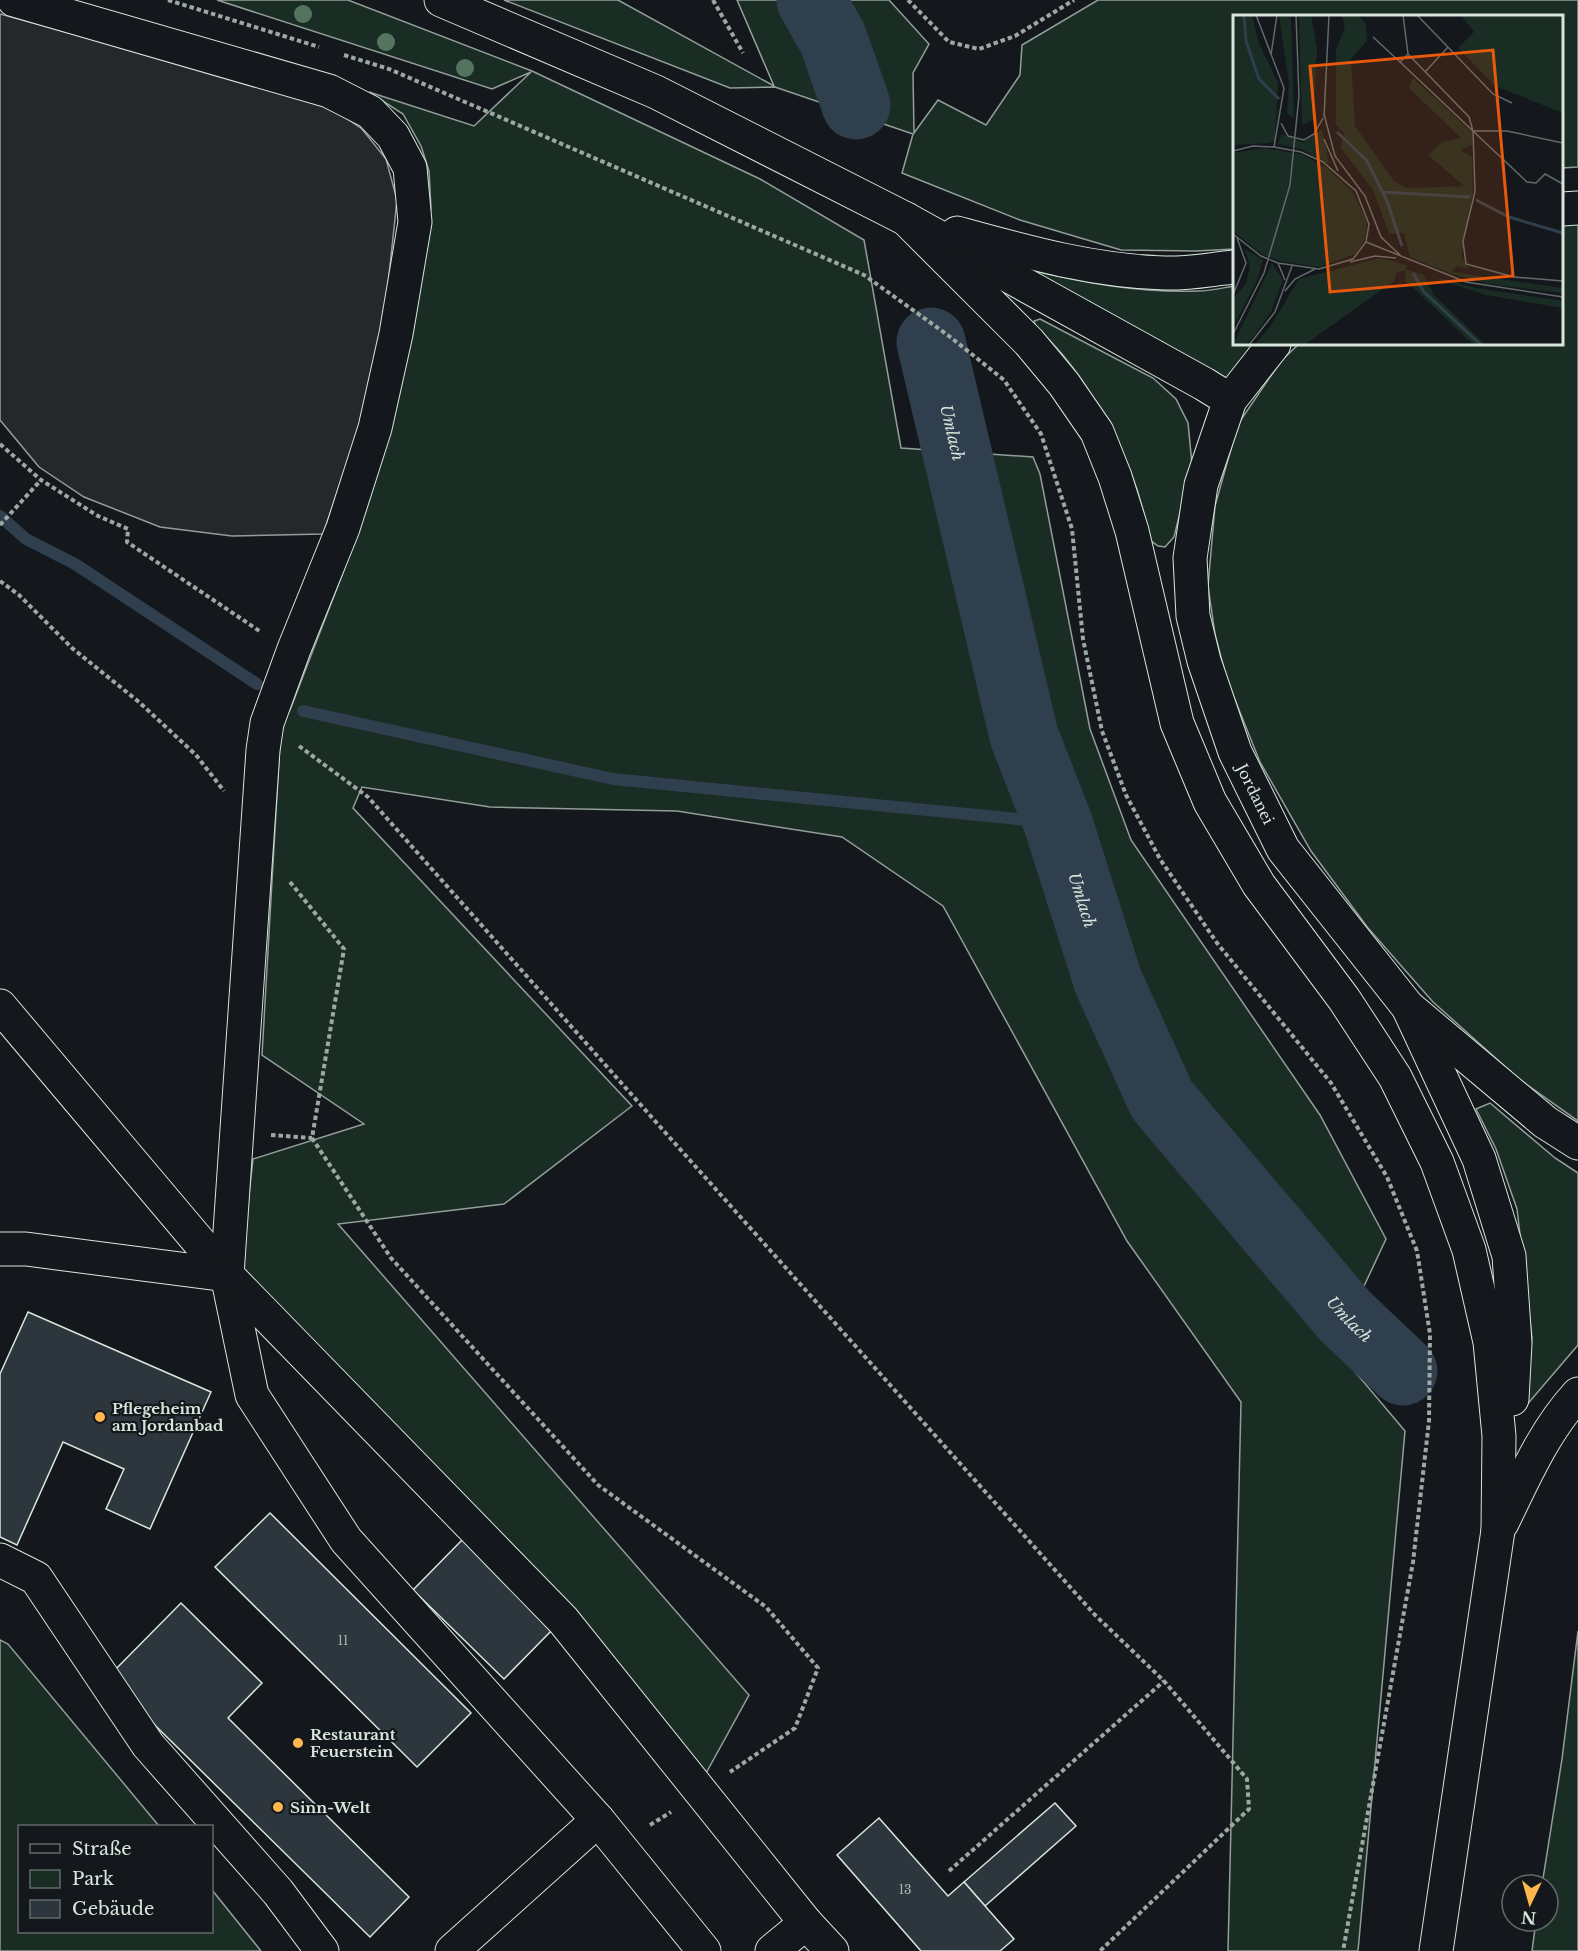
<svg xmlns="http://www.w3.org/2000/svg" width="1578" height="1951" font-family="'Libre Baskerville',serif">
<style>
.green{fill:#1a2d24;stroke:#939e99;stroke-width:1.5}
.parking{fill:#24282b;stroke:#939e99;stroke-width:1.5}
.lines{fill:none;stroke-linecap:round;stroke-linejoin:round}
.stream{stroke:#2f3f4d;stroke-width:12}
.river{stroke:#2f3f4d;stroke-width:69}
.building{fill:#2c363c;stroke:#d8e6dc;stroke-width:1.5}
.minor-casing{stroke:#d8e6dc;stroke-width:35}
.major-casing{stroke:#d8e6dc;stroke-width:35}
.path{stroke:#9da8a2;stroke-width:4;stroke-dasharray:4.5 3;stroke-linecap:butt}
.minor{stroke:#14181c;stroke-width:33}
.major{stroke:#14181c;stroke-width:33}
.tree{fill:#55745f}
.poi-dot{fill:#ffb74d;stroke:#14181c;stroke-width:2}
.labels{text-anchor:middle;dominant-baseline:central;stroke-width:4.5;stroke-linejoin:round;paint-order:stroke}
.number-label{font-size:12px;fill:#adbab4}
.street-label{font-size:15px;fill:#d8e6dc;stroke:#14181c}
.poi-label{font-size:15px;font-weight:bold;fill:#d8e6dc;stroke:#14181c;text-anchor:start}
.water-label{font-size:16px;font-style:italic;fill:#d8e6dc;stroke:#14181c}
.inset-river{fill:none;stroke:#2f3f4d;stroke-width:3}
.inset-road{fill:none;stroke:#626a69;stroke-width:1.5}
.view{fill:#e8590c;fill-opacity:0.15;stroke:#e8590c;stroke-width:3}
.inset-edge{fill:none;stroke:#d8e6dc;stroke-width:3}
</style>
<rect width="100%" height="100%" fill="#14181c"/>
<!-- green -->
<g class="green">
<path d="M217,0H348L532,71L760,179L864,240L901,448L1033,457L1040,474L1090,729L1131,840L1320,1115L1386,1239L1335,1348L1405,1431L1358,1951H1228L1241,1402L1127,1241L943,906L842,837L677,811L490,807L362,787L353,808L632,1106L504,1204L338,1224L749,1695L705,1775L241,1266L253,1159L364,1124L262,1055L281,725L290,710L344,570L399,396L431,208L429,171L421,146L403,114L369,92L474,126L531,72L492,89Z"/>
<path d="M504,0H618L774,86L737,0H889L929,44L913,73L914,133L938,100L986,125L1020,75L1022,45L1098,0H1578V167L1562,168V16H1234V249L1196,251L1121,250L1020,220L902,173L913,134L775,87L730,88Z"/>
<path d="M1570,224H1578V1121L1519,1079L1433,1002L1368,928L1311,851L1260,762L1227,680L1215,634L1208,586L1215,506L1238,424L1281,361L1299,344H1562V226Z"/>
<path d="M1032,270C1087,284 1141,293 1198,291C1210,291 1222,288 1234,286V344H1259L1229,384Z"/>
<path d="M1040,319L1153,378L1176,399L1188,423L1192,464L1174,537L1165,547L1158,546L1150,540C1140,489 1125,451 1098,406C1085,384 1069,360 1051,342C1046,336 1035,329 1034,321Z"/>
<path d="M1490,1103L1555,1158L1578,1173V1345L1525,1407L1532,1338L1517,1209L1496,1149L1476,1109Z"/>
<path d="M1578,1631V1951H1532L1536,1921H1548V1885H1542L1562,1759Z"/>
<path d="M0,1640L8,1644L159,1826H20V1932H212V1890L261,1951H0Z"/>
</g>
<!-- parking -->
<path class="parking" d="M0,14L324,103L362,129L386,159L397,200L384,322L370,396L323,534L232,536L160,527L84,497L39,467L0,420Z"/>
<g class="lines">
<!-- stream -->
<g class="stream">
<path d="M0,516L26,539L75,564L257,684"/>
<path d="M303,711L613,779L1058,823"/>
</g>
<!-- river -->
<g class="river">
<path d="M811,0L833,39L856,105"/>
<path id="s1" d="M931,342L1024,736L1058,823L1108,981L1162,1100L1345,1316L1403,1371"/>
</g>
</g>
<!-- building -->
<g class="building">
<path d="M28,1312L211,1392L150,1529L106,1509L124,1469L63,1442L17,1545L0,1537V1374Z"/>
<path d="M270,1513L471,1713L417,1767L215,1567Z"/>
<path d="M463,1539L554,1628L504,1679L413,1590Z"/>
<path d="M181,1603L262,1683L228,1718L409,1897L370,1937L107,1678Z"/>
<path d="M1055,1803L1076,1826L985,1906L964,1882Z"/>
<path d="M879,1818L948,1896L964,1882L1014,1939L1000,1951H921L837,1855Z"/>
</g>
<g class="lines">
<!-- minor casing -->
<g class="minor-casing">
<g id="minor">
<path d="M14,0L329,91L370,112L393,136L410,168L415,222L396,334L375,428L343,528L294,649L267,723L263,750L227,1275L252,1395L346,1540L598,1820L704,1951"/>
<path d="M0,1006L227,1275L26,1249H0"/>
<path d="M227,1275L563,1620L806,1923"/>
<path d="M0,1560L36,1578L148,1745L278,1892L322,1951"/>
<path d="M452,1951L598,1820"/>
<path d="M772,1951L806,1923L832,1951"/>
</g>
</g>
<!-- major casing -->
<g class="major-casing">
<g id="major">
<path d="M441,0L656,92L906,219L1204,384L1230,400"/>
<path d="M1562,209L1578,208"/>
<path d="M906,219L1029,342L1064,384L1097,432L1115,477L1132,531L1177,723L1210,802L1259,885L1344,999L1395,1077L1437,1162L1469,1250L1490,1342L1499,1436L1498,1530"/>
<path d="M957,233C1026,252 1093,271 1165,273C1188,274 1212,269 1234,267"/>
<path id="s2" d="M1274,344L1230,400L1201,485L1190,558L1193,616L1204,661L1235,752L1283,849L1408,1007L1545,1122L1578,1143"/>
<path d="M1408,1007L1479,1159L1509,1256L1515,1343L1512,1399"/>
<path d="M1502,1523C1524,1478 1544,1431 1578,1394"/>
<path d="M1436,1951L1501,1510"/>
</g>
</g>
<!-- path -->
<g class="path">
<path d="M168,0L319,47"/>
<path d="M713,0L743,53"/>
<path d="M908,0L949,42L979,49L1015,36L1074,0"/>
<path d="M344,55L389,69L864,275L949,336L1004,380L1041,434L1072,529L1083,639L1102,731L1126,795L1160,859L1217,943L1331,1083L1387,1177L1417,1251L1430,1334L1429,1421L1413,1562L1343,1951"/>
<path d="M0,444L41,480L98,516L128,529L127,542L261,632"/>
<path d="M0,525L41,480"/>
<path d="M0,581L19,595L72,648L139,702L196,755L224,791"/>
<path d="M299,746L368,797L663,1130L1095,1615L1164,1681L1247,1779L1249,1809L1100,1951"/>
<path d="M290,882L344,949L312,1138L391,1258L598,1485L766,1607L818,1668L795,1728L730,1772"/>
<path d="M271,1135L312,1138"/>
<path d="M650,1825L671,1812"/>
<path d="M949,1871L1164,1681"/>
</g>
<!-- minor -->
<use href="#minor" class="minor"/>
<!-- major -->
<use href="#major" class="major"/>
</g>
<!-- trees -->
<g class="tree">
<circle cx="303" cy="14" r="9"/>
<circle cx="386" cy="42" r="9"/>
<circle cx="465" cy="68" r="9"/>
</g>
<!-- markers -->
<g class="poi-dot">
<circle cx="100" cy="1417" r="6"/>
<circle cx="298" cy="1743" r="6"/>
<circle cx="278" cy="1807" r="6"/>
</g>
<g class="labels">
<!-- number labels -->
<g class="number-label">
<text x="343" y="1640">11</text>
<text x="905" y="1889">13</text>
</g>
<!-- street labels -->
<g class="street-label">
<text stroke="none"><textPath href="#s2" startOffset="482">Jordanei</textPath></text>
</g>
<!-- poi labels -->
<g class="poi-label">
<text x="112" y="1408">Pflegeheim<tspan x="112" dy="17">am Jordanbad</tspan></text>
<text x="310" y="1734">Restaurant<tspan x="310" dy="17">Feuerstein</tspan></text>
<text x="290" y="1807">Sinn-Welt</text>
</g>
<!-- water labels -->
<g class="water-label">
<text stroke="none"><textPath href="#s1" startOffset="93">Umlach</textPath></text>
<text stroke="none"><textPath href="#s1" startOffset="579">Umlach</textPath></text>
<text stroke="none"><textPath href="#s1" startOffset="1083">Umlach</textPath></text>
</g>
</g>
<!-- overview -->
<g transform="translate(1233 15)">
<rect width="330" height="330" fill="#14181c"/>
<path d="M0,0H19L25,26L45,68L42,125L36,128L0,130ZM46,0H58L61,103L54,98L56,69ZM66,0H78L84,34L80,105L69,110ZM125,0L133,9L134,26L118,44L122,111L161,166L174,173L231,171L195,140L209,127L228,123L176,73L180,63L239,117V130L227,135L239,142L240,180L228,241L236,254L224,251L219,257L330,273V278L256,269L217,258L177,242L171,218L156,219L140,175L107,132L112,119L103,110V35L112,12L109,1ZM228,0H330V98L262,71L225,33L241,17ZM89,114L96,149L68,134L45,129L48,119L70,128ZM31,133L68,139L93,152L119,176L134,206L132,225L122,239L87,252L46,246L29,239L0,216V138ZM12,234L30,245L24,265L0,313V284L13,268L17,252ZM147,243L174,250L173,255L243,273L330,286V293L253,280L190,259L201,280L253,330H241L172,265L173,256L164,257L161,266L71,330H21L37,312L66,264ZM39,248L50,265L38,297L16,327L0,330Z" fill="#1a2d24"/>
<path class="inset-river" d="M11,0L13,26L26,64L46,84M104,117L134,146L154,186L169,231M149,177L237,182M243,185L276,202L330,218M180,258L191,277L248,330"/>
<path class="inset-road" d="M23,0L51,73L41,132M170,0L175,39M184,0L260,79L279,88M140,22L167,47L175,39L236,102L240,116L242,177L230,226L233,249L281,262L330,266M38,40L44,0M167,47L239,115M192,57L215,32M91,99L102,141L132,181L148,222L167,240M91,102L96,0M48,108L55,121L71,125L81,119L90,103M91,124L105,156M330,128L274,116H240L294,167L303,168L312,159L330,169M0,136L20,131L41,132L68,137L90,147L123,176L136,209L133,227L120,244L86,254L45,248L28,241L0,219M133,227L233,267L330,282M117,247L142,241L163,243M45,248L52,265M52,276L62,264L82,254M0,280L13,248L4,223M0,319L31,258L57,170L66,81L63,0M16,330L42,297L59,251"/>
<path class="view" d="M260,35L280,261L97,277L77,51Z"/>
<rect width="330" height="330" class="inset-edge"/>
</g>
<!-- legend -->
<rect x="18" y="1825" width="195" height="108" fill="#14181c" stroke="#626a69" stroke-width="1.5"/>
<rect x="30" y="1844" width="30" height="9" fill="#14181c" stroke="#626a69" stroke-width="1.5"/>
<text x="72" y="1855" font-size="18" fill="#d8e6dc">Straße</text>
<rect x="30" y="1870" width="30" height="18" fill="#1a2d24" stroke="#626a69" stroke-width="1.5"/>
<text x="72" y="1885" font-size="18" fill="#d8e6dc">Park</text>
<rect x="30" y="1900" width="30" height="18" fill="#2c363c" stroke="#626a69" stroke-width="1.5"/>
<text x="72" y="1915" font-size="18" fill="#d8e6dc">Gebäude</text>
<!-- north arrow -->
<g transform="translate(1530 1903) rotate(185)"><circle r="28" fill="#14181c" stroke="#626a69" stroke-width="1.5"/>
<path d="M0-4.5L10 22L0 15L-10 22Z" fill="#ffb74d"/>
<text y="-9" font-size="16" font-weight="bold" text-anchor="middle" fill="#d8e6dc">N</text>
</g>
</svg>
